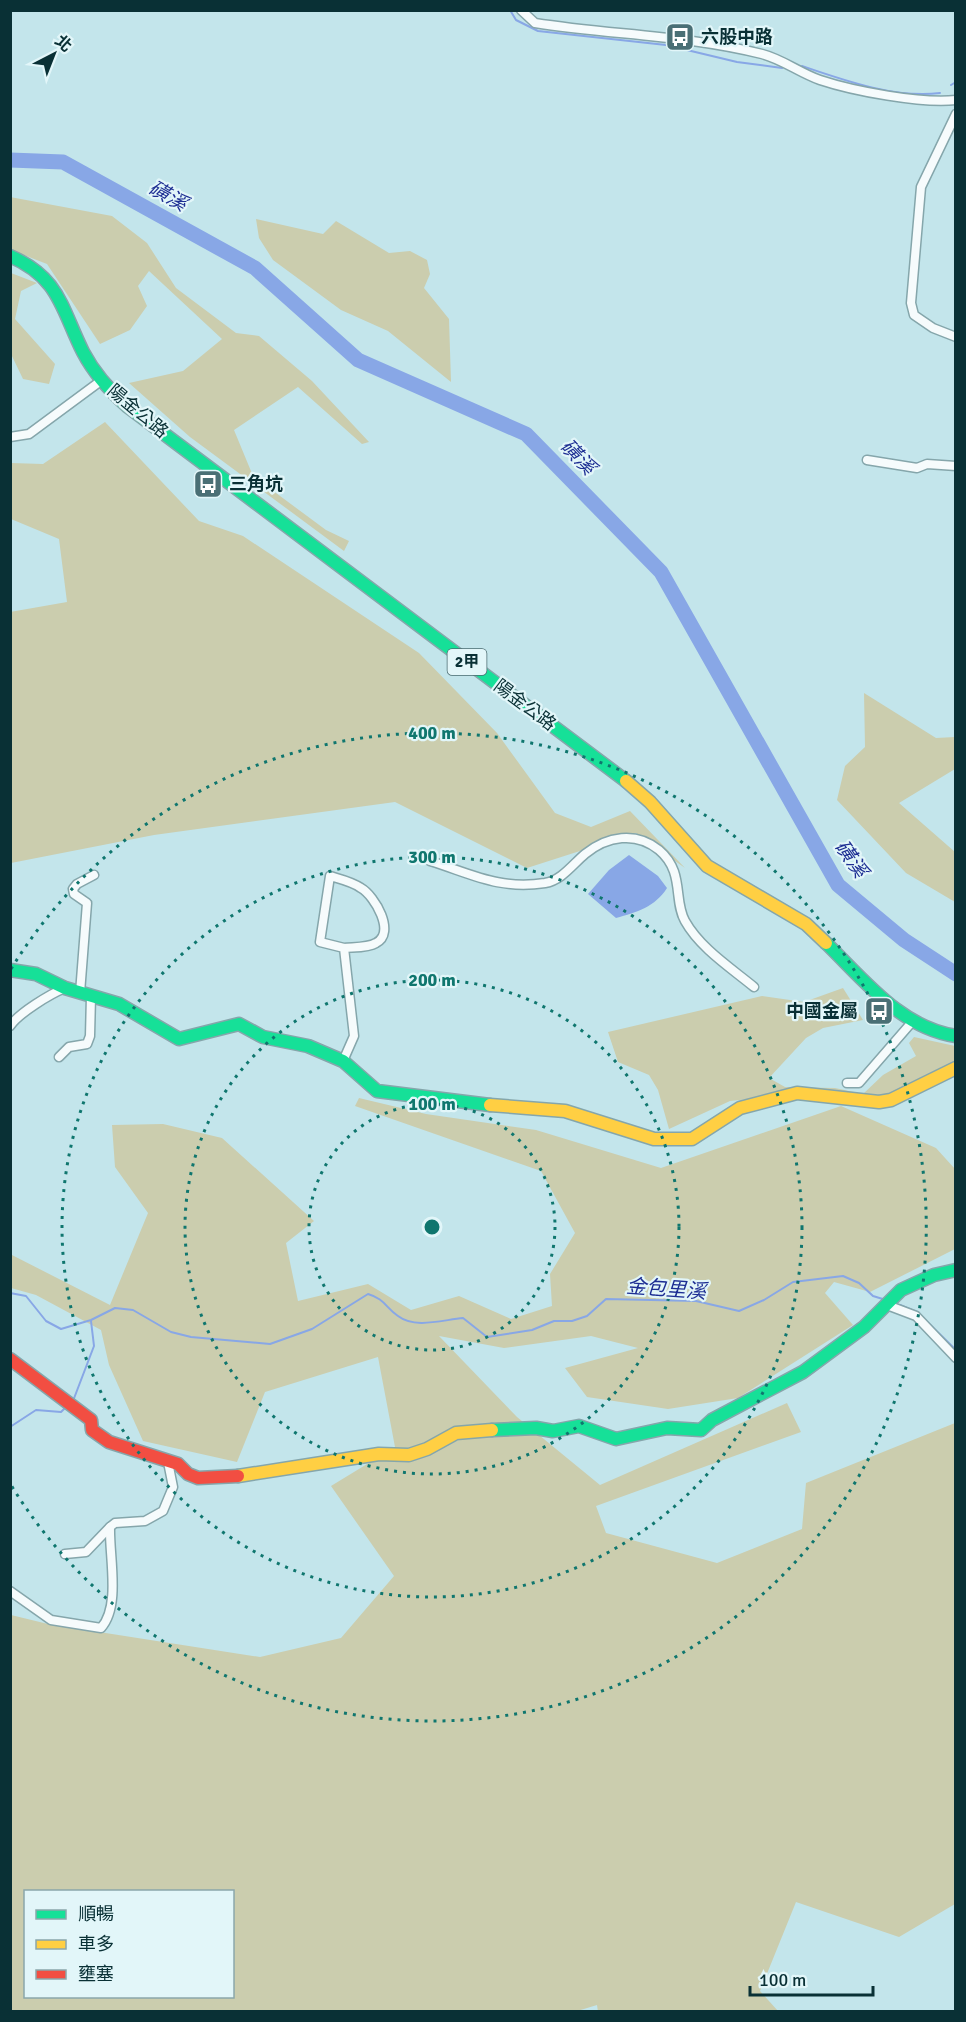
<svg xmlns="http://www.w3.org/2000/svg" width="966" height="2022" font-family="Signika,'Noto Sans TC',sans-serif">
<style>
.green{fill:#cbcdae;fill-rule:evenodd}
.water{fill:#88a7e6}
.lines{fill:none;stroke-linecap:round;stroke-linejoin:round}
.stream{stroke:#88a7e6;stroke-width:2}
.river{stroke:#88a7e6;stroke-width:15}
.street-casing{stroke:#85a6ab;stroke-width:11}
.fast-casing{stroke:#85a6ab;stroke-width:15}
.slow-casing{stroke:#85a6ab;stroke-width:15}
.jam-casing{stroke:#85a6ab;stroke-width:15}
.street{stroke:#f6fbfc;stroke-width:8}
.fast{stroke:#16e098;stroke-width:12}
.slow{stroke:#ffcf43;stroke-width:12}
.jam{stroke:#f24e42;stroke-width:12}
.ring{fill:none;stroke:#0f766e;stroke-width:3;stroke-dasharray:3 6}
.labels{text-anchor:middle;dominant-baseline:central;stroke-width:4.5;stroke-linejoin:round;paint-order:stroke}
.shield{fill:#e2f6f9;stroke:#4a6b70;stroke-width:1.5}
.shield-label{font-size:16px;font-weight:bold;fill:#093035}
.poi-label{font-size:18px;font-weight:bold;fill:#093035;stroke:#e2f6f9;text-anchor:start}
.street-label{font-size:18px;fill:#093035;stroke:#e2f6f9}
.water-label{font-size:20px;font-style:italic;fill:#1d2e93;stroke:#e2f6f9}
.centre{fill:#0f766e;stroke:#e2f6f9;stroke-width:3}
.ring-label{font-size:18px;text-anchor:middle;font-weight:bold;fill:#0f766e;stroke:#e2f6f9;stroke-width:4.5;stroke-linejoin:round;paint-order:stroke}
</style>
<rect width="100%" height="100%" fill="#c3e5eb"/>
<!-- green -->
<g class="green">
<path d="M10,197L112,216L147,243L176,288L236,333L259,336L312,381L369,442L362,444L298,387L234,430L253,476L326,530L349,541L344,551L190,437L129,383L183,371L222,339L149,271L138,286L147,306L130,330L100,344L47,264L11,250Z"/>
<path d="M256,219L323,234L336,221L389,253L410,251L427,260L430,274L424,288L449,319L451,382L388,331L341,310L273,260L259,238Z"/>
<path d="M11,273L37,283L21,291L15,319L55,364L49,384L23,379L11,354Z"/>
<path d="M105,422L199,521L243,536L419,653L497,733L555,813L591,827L630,811L685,868L636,833L527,868L395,802L154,835L11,863L10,612L67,602L59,539L11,519V463L43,464Z"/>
<path d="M864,693L936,738L955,737V769L899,803L955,852V902L906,873L837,800L845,766L865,747Z"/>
<path d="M843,988L863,1020L823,1028L806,1038L769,1078L785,1087L835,1088L863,1094L883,1075L916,1056L909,1043L914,1037L955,1046V1066L904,1085L890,1098L779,1096L730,1101L669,1129L658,1090L649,1075L618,1062L608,1032L762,996L804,1002Z"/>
<path d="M359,1098L426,1114L536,1130L661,1168L841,1106L936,1148L955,1169V1249L870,1292L834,1282L825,1293L853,1325L738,1398L668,1409L587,1397L565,1368L638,1348L591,1336L504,1348L439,1336L517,1417L600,1485L787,1403L801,1432L596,1506L606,1533L717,1563L802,1529L806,1483L955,1423V1904L899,1937L796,1902L760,1991L778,2011L598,2012L597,2005L574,2012L11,2011V1615L48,1624L260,1657L341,1638L394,1576L331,1486L395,1447L378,1357L265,1392L237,1462L143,1441L109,1365L101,1330L36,1295L11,1288L10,1254L110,1305L148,1213L115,1167L112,1125L163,1124L222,1138L314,1221L286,1243L298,1301L368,1284L411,1310L459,1296L511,1319L552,1306L550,1274L575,1233L541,1171L355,1106ZM26,1892H232V1996H26Z"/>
</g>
<!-- water -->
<path class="water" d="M629,855L658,876L667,888C655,907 637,912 616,918L588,894L609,870Z"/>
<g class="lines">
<!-- stream -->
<g class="stream">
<path d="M510,10L516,20L538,31L666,45L737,62L782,68"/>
<path d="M802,66C843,80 896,99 940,93"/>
<path d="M951,85L956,82"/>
<path d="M10,1293L26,1296L46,1321L61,1329L91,1320L115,1308L133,1310L171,1332L191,1337L270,1344L312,1329L368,1294C385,1299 385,1307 398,1316C415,1329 442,1320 463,1318L487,1337L532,1330L554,1321H572L587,1316L606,1299L696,1301L739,1311L764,1300L793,1282L843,1276L859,1283L873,1296L886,1300"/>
<path d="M900,1305L917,1312L956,1350"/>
<path d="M73,1401L94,1346L91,1321"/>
<path d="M10,1427L36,1410L61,1412L66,1407"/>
</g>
<!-- river -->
<path class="river" d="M10,160L63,162L255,268L358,360L526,434L661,572L838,885L904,940L956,974"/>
<!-- street casing -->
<g class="street-casing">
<g id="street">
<path d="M521,10L535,23C611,35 686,35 762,54C782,59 800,73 820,80C853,91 922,104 956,100"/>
<path d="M956,114L921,187L911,303L914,315L933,328L956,337"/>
<path d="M10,437L29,434L102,380"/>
<path d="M867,460L917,468L927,464L956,466"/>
<path d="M430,861C472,874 499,890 545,883C562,880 572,865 585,854C607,836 636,831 659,850C685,872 673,900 685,921C700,948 731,968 754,987"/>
<path d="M80,993L87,903L74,894L73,889L77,884L94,875"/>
<path d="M10,1026C19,1013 50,994 65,988"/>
<path d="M59,1057L69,1047L87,1044L90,1036L91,996"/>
<path d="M343,1061L354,1036L344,948L320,942L330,876C340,879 353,882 361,888C375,896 396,933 376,943C368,948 353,947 344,948"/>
<path d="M847,1083H859L912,1022"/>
<path d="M887,1305L916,1316L956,1358"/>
<path d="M65,1554L86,1552L110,1527"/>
<path d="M10,1591L51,1620L101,1628C121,1606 109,1556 110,1527L115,1523L145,1521L163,1511L173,1487L168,1462"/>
</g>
</g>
<!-- fast casing -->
<g class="fast-casing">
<g id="fast">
<path d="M10,256C60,278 61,308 83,352C94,373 109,390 127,406L626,781"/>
<path d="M826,943C864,980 901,1028 956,1036"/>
<path d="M10,970L36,974L65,988L119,1004L179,1039L239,1024L263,1037L308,1046L343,1061L377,1091L490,1105"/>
<path d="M492,1430L536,1428L553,1431L579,1426L616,1439L667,1428L701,1430L712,1420L803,1372L864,1327L901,1290L934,1275L956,1270"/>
</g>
</g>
<!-- slow casing -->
<g class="slow-casing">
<g id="slow">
<path d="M626,781L650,802L707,866L806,924L826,943"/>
<path d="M490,1105L565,1111L654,1139H692L740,1108L797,1093L879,1102L891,1100L956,1068"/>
<path d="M238,1476L379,1454L409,1455L427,1449L456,1433L492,1430"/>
</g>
</g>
<!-- jam casing -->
<g class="jam-casing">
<path id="jam" d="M10,1359L91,1420L92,1430L109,1442L178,1464L188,1474L198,1478L238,1476"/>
</g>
<!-- street -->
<use href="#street" class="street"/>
<!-- fast -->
<use href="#fast" class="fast"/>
<!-- slow -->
<use href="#slow" class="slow"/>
<!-- jam -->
<use href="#jam" class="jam"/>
</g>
<!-- distance rings -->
<g class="ring">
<circle cx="432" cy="1227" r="123"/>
<circle cx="432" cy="1227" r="247"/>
<circle cx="432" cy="1227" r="370"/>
<path d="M11 969A494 494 0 1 1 11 1485"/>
</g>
<!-- icons -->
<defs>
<g id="bus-square" transform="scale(1.5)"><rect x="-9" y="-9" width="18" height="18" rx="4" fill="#4a6f75" stroke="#e2f6f9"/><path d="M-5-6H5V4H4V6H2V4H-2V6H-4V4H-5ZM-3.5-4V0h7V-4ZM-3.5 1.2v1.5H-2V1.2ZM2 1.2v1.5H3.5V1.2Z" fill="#fff"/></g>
</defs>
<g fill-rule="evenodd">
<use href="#bus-square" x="680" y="37"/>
<use href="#bus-square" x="208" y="484"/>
<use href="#bus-square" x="879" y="1011"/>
</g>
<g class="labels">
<!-- shield labels -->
<rect class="shield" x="447.5" y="649" width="39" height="26" rx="4.5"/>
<g class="shield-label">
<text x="467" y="662">2甲</text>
</g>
<!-- poi labels -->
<g class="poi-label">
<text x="701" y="37">六股中路</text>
<text x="229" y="484">三角坑</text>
<text x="858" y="1011" text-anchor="end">中國金屬</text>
</g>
<!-- street labels -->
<g class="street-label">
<text transform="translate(138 411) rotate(40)">陽金公路</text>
<text transform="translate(525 705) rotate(37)">陽金公路</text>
</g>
<!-- water labels -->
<g class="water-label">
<text transform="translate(168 196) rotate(29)">磺溪</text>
<text transform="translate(578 457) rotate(46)">磺溪</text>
<text transform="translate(851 859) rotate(55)">磺溪</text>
<text transform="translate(666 1289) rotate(4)">金包里溪</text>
</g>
</g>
<circle cx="432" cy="1227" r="9" class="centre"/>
<g class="ring-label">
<text x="432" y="739">400 m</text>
<text x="432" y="863">300 m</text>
<text x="432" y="986">200 m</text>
<text x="432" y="1110">100 m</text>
</g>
<!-- border -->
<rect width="966" height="2022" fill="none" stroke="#093035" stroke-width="24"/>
<!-- legend -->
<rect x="24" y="1890" width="210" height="108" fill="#e2f6f9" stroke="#8ba7ab" stroke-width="1.5"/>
<rect x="36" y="1910" width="30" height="9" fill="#16e098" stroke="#8ba7ab" stroke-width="1.5"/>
<text x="78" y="1920" font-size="18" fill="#093035">順暢</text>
<rect x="36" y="1940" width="30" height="9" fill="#ffcf43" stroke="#8ba7ab" stroke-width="1.5"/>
<text x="78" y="1950" font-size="18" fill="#093035">車多</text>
<rect x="36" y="1970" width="30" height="9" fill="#f24e42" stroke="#8ba7ab" stroke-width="1.5"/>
<text x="78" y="1980" font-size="18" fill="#093035">壅塞</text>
<!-- north arrow -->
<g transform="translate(54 54) rotate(42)" stroke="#e2f6f9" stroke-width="4.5" paint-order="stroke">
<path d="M0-4.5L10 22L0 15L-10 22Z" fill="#093035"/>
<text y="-9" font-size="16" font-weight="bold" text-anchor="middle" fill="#093035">北</text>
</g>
<!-- scale -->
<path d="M750 1986v9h123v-9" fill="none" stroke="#093035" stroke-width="3"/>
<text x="759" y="1986" font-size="18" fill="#093035" stroke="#e2f6f9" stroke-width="4.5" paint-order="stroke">100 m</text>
</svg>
